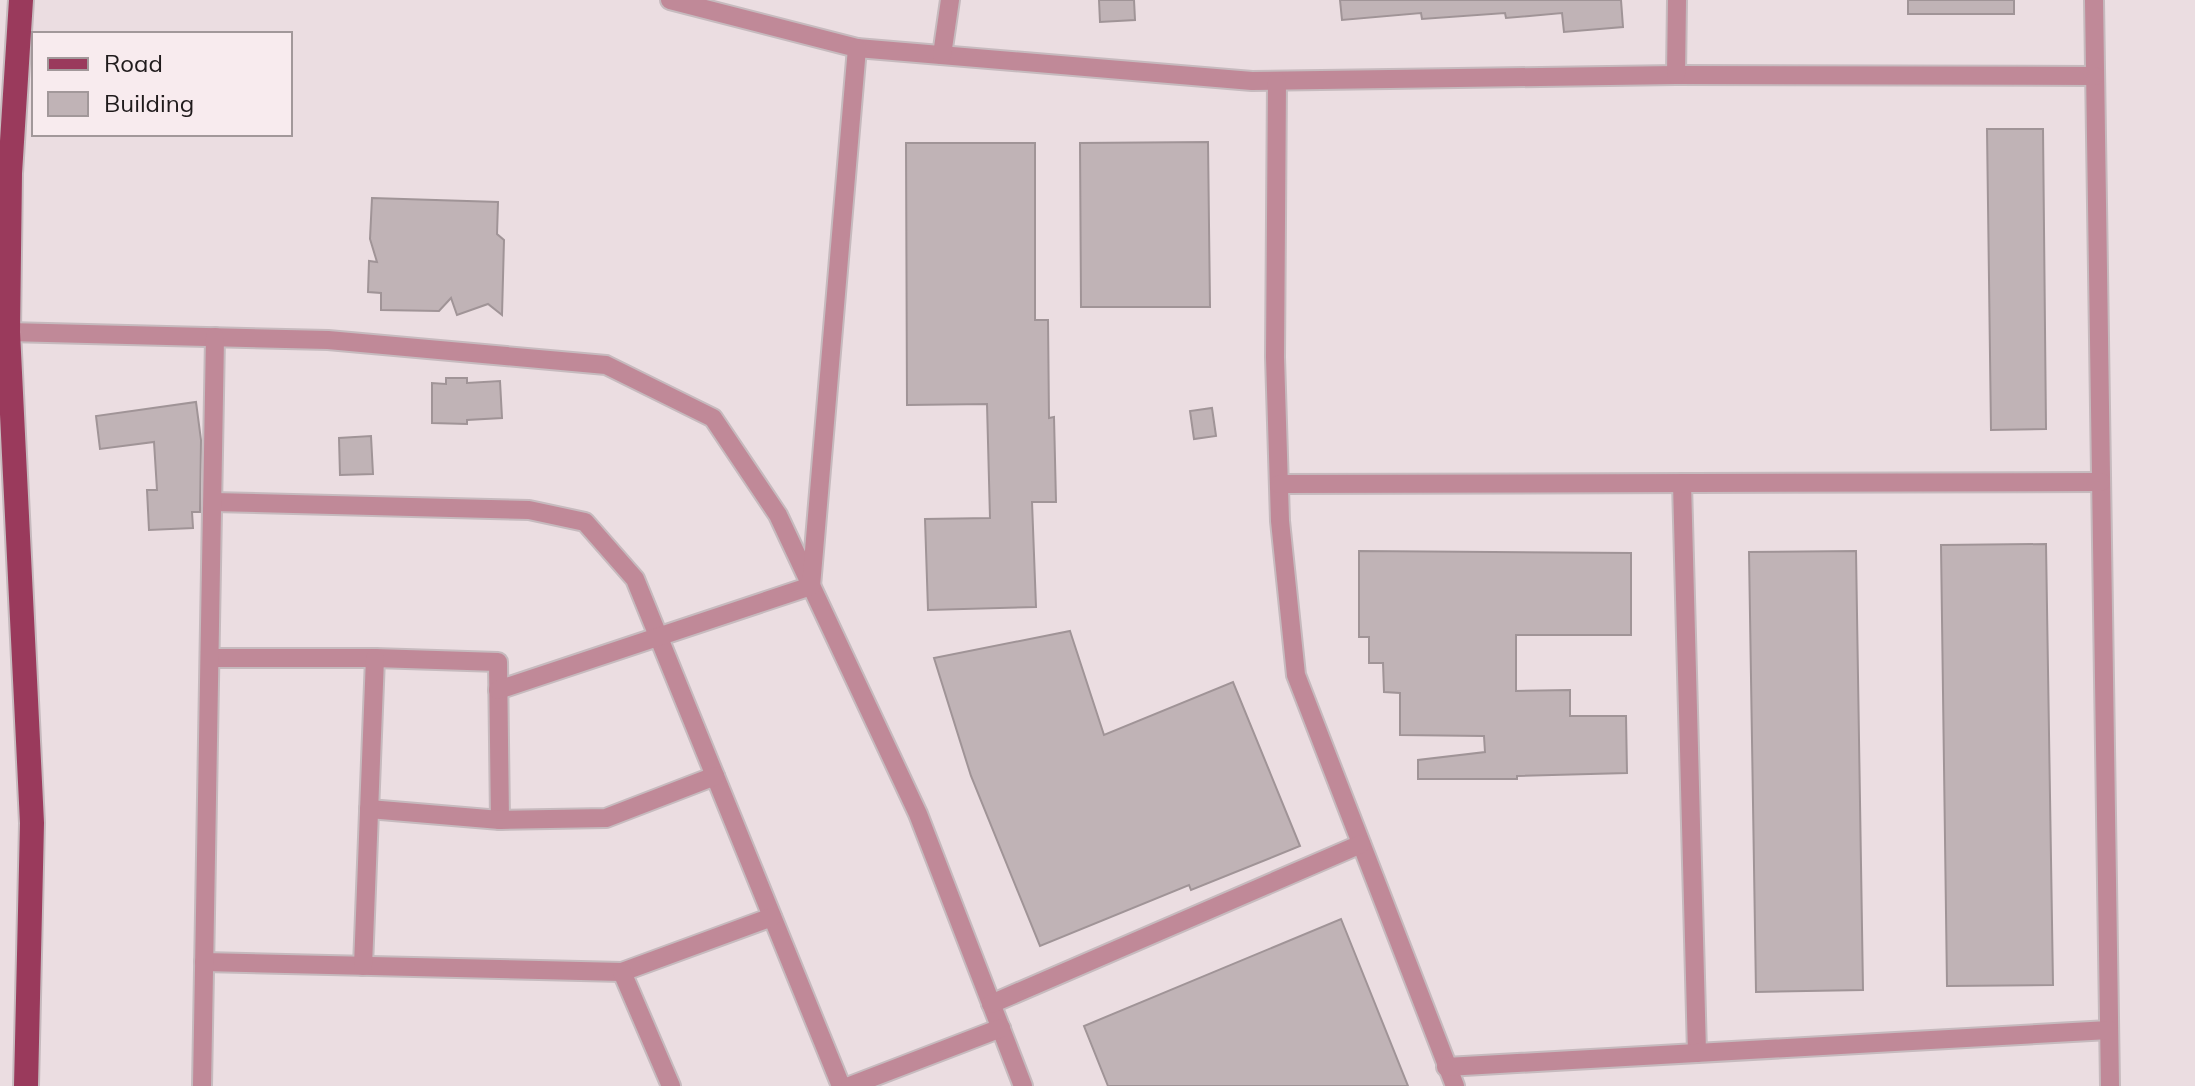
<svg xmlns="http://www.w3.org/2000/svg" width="2195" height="1086" font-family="Mulish,sans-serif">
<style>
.building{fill:#c0b3b6;stroke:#a09497;stroke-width:2}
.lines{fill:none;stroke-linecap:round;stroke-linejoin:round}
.minor-casing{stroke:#c6babe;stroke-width:22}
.major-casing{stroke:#c6babe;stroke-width:28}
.minor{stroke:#c08998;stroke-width:18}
.major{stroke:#9a3a5c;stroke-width:24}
</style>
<rect width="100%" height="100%" fill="#ebdde1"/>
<!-- building -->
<g class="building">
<path d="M1099,0H1134L1135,20L1100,22Z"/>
<path d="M1340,0H1621L1623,27L1564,32L1562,13L1506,18L1505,13L1422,19L1421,13L1342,20Z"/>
<rect x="1908" y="0" width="106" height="14"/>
<path d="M1987,129H2043L2046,429L1991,430Z"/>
<path d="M1208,142L1210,307H1081L1080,143Z"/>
<path d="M906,143H1035V320H1048L1049,418L1054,417L1056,502H1032L1036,607L928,610L925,519L990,518L987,404L907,405Z"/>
<path d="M372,198L498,202L497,234L504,240L502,315L488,304L457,315L451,298L439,311L381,310V293L368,292L369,261L377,262L370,239Z"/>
<path d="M446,378H467V383L500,381L502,418L467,420V424L432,423V383L446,384Z"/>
<path d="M196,402L201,440L200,512H192L193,528L149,530L147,490H157L154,442L100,449L96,416Z"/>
<path d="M1212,408L1216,436L1194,439L1190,411Z"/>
<path d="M371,436L373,474L340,475L339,438Z"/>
<path d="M2046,544L2053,985L1947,986L1941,545Z"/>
<path d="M1359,551L1631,553V635H1516V691L1570,690V716H1626L1627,773L1517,776V779H1418V760L1485,752L1484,736L1400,735V693L1384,692L1383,663H1369V637H1359Z"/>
<path d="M1856,551L1863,990L1756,992L1749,552Z"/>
<path d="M1070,631L1104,735L1233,682L1300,846L1191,890L1189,885L1040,946L971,776L934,658Z"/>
<path d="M1341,919L1408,1086H1108L1084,1026Z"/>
</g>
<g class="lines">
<!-- minor casing -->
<g class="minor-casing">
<g id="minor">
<path d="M2094,0L2110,1086"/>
<path d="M857,48L1252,81L1676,75L2095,76"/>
<path d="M942,55L950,0"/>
<path d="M1676,75L1677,0"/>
<path d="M1277,81L1275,357L1280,521L1296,675L1455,1086"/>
<path d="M8,332L328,340L606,365L713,418L778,515L918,814L1023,1086"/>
<path d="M1682,483L1697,1053"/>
<path d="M1279,484L2101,482"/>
<path d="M213,502L529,510L585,522L635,579L841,1086"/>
<path d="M210,658H375L498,662L500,820"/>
<path d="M498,690L811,586L857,48L670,0"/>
<path d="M369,809L500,820L606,818L715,776"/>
<path d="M204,962L622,972L772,917"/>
<path d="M363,966L375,658"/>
<path d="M622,972L671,1086"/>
<path d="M991,1004L1361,844"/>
<path d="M1446,1067L2109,1030"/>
<path d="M202,1086L215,337"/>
<path d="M850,1086L1001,1028"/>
</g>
</g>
<!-- major casing -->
<g class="major-casing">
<path id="major" d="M21,0L10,173L8,332L32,823L26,1086"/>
</g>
<!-- minor -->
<use href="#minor" class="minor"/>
<!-- major -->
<use href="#major" class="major"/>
</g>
<!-- legend -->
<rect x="32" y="32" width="260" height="104" fill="#f8ebee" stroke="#a2989a" stroke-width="2"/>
<rect x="48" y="58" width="40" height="12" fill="#9a3a5c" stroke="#a2989a" stroke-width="2"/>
<text x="104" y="72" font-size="24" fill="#201b1c">Road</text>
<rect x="48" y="92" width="40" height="24" fill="#c0b3b6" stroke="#a2989a" stroke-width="2"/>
<text x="104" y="112" font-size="24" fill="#201b1c">Building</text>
</svg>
